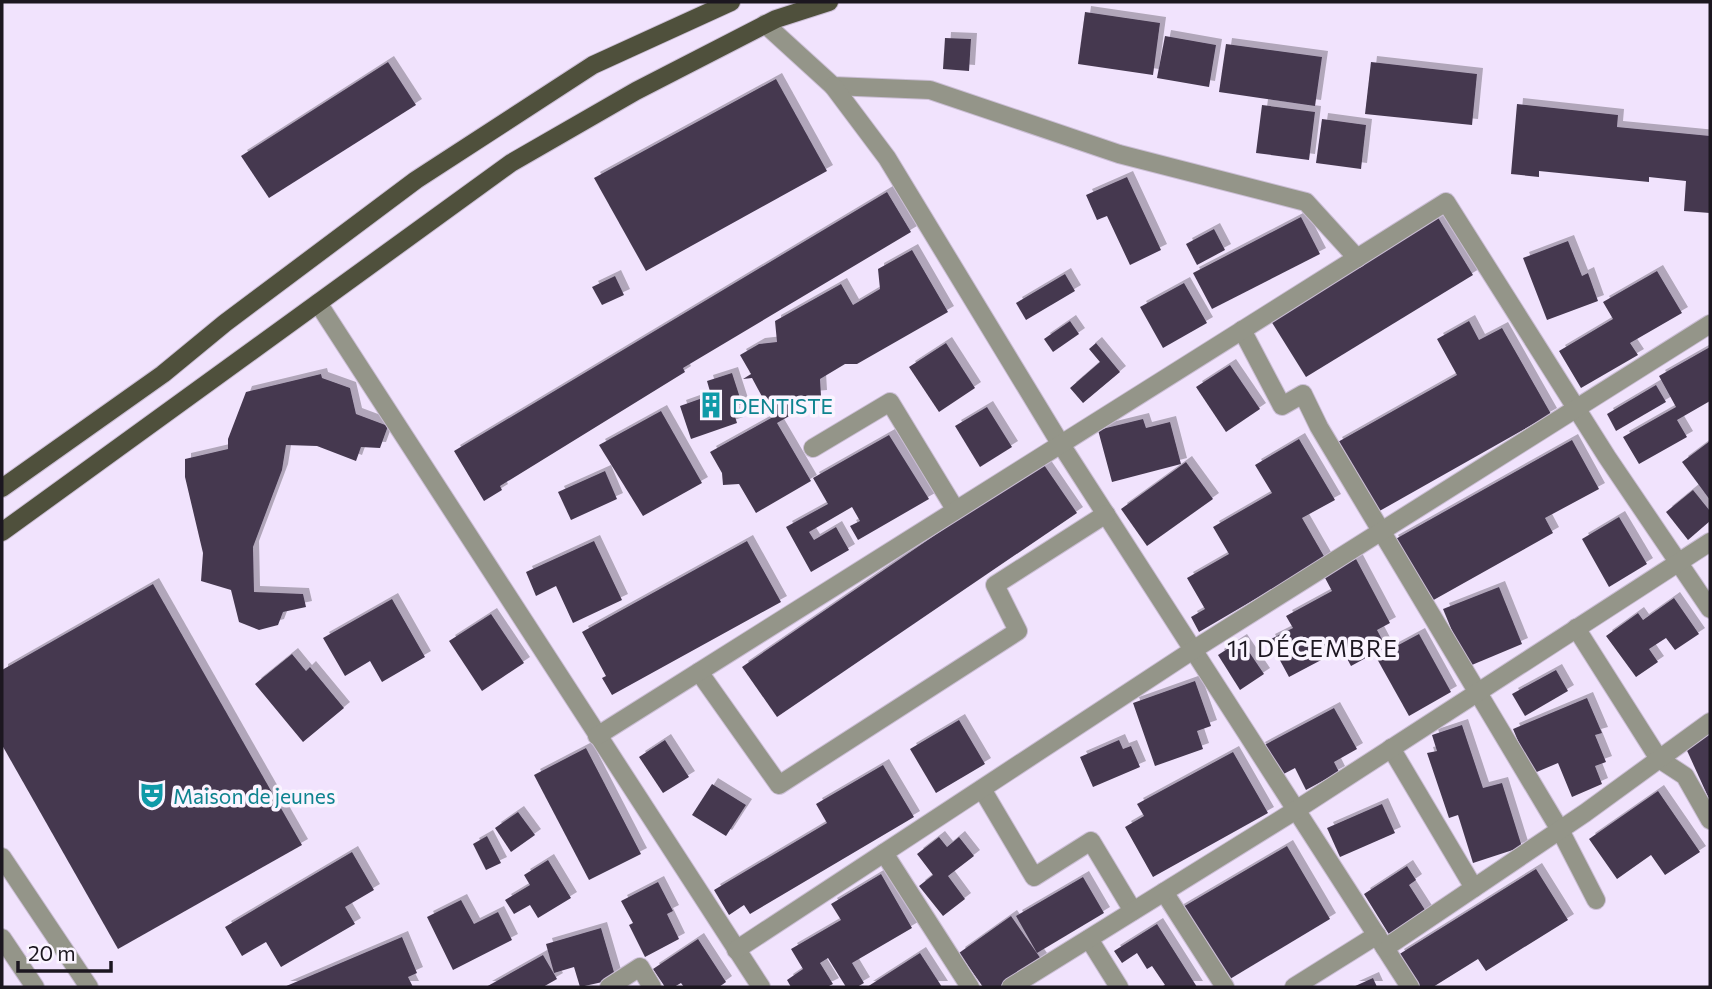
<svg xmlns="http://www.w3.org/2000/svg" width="1712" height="989" font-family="Commissioner,sans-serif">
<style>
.building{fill:#45394f;filter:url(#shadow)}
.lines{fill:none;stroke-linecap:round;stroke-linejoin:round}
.minor-casing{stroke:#cbbed5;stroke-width:20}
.major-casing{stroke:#cbbed5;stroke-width:20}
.minor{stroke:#949589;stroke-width:18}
.major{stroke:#4f503c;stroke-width:18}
.labels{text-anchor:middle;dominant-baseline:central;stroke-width:7;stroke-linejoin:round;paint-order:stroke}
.culture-label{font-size:21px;fill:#0d838f;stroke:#faf4ff;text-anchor:start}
.neighbourhood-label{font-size:23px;letter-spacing:2px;fill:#1c1720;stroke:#faf4ff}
</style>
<defs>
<filter id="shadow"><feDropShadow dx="6" dy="-6" stdDeviation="0" flood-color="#0004"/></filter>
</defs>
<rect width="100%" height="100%" fill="#f1e3fd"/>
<!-- building -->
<g class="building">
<path d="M1085,12L1160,23L1153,75L1078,64Z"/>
<path d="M1165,36L1216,45L1209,87L1157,78Z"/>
<path d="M945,38L971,39L969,71L943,69Z"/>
<path d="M1226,44L1322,57L1315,106L1219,92Z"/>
<path d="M388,62L416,105L269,198L241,156Z"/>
<path d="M1371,62L1477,74L1472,125L1365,114Z"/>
<path d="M776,79L827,171L646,271L594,178Z"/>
<path d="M1517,104L1618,115L1617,127L1710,136V213L1684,211L1686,181L1649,177V182L1539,171V177L1511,174Z"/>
<path d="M1262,105L1315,112L1309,160L1256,153Z"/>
<path d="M1322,119L1366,125L1361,169L1316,163Z"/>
<path d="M1127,177L1161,250L1130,265L1107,216L1097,220L1086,195Z"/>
<path d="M887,192L911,232L683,368L685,372L500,486L502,490L484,501L454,451Z"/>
<path d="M1434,211L1473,275L1306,377L1266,313Z"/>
<path d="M1301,217L1320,254L1212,309L1193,273Z"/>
<path d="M1214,229L1225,250L1197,265L1186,244Z"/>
<path d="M1568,241L1582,276L1588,273L1598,301L1547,320L1523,258Z"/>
<path d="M912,250L948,312L857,364H845L820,379L821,396L785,399L793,414L777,423L811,481L756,513L739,484L723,485L722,473L710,452L773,417L752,378L743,379L751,374L740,355L759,344L777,342L775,321L841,284L853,305L880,289L878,269Z"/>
<path d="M1657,271L1682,313L1630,343L1638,355L1581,388L1559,351L1613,319L1603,302Z"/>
<path d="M1065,274L1075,291L1026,320L1016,303Z"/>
<path d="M615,276L624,295L602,305L592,287Z"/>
<path d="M1184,283L1207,323L1163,348L1140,307Z"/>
<path d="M1070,321L1079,334L1053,352L1044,339Z"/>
<path d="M1469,321L1479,340L1502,328L1551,414L1376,513L1336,443L1457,375L1437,339Z"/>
<path d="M946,343L975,388L939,412L909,367Z"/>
<path d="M1096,343L1120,372L1083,403L1070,388L1100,362L1089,349Z"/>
<path d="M1710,347V401L1677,420L1687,437L1639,464L1623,437L1676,407L1659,376Z"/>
<path d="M1230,365L1260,409L1226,432L1196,387Z"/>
<path d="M732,373L742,404L732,407L737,423L691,439L680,406L711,395L707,381Z"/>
<path d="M321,374L322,378L350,388L356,414L388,426L380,448L361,447L356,461L317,446L286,445L282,470L253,547L254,592L303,594L306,607L283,612L278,625L259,630L239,622L231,590L201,581L203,553L185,477V459L228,449V439L246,392Z"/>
<path d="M1656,385L1666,402L1616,431L1607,414Z"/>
<path d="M987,407L1012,447L980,467L955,426Z"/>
<path d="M661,411L702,483L643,516L599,445Z"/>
<path d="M1143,419L1146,428L1170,422L1181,464L1112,482L1098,430Z"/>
<path d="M889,435L929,499L858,540L850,526L860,521L852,507L809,532L814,540L836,527L849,550L811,572L786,527L828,504L813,478Z"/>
<path d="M1299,439L1335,500L1302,518L1325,558L1199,632L1191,617L1205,609L1187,578L1229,554L1213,527L1272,493L1255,465Z"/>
<path d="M1572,440L1599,489L1545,518L1553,533L1430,602L1392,541Z"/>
<path d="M1710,441V500L1682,462Z"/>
<path d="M1042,462L1077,513L777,717L742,667Z"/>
<path d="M1186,462L1213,499L1147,546L1121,509Z"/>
<path d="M605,471L617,499L571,520L558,492Z"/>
<path d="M1693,490L1710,511V521L1688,540L1666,512Z"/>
<path d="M1619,517L1647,564L1609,587L1582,539Z"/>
<path d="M594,541L622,600L573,623L556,586L536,596L526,572Z"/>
<path d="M747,541L781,602L612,695L602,678L606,676L582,632Z"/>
<path d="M1356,559L1390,623L1377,630L1386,647L1351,666L1342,649L1289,677L1269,640L1293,628L1286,616L1332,591L1324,576Z"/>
<path d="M153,584L302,845L118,949L2,745V670Z"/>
<path d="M1499,587L1522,644L1467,667L1443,609Z"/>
<path d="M1674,598L1699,634L1675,650L1666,638L1649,649L1658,662L1636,677L1606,636L1638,613L1643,620Z"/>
<path d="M392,599L425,657L382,682L370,661L345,676L323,638Z"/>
<path d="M491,614L524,663L482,691L449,641Z"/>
<path d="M1419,634L1451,692L1409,716L1376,657Z"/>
<path d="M1241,640L1264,674L1240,690L1218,655Z"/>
<path d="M292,654L306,671L310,667L344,708L303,742L255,684Z"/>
<path d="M1556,670L1568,691L1525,716L1512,694Z"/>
<path d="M1195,681L1211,726L1197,731L1203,749L1155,766L1133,703Z"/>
<path d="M1587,698L1602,733L1595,735L1606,762L1595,766L1602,784L1572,797L1558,763L1532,774L1513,729Z"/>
<path d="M1334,708L1357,749L1334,762L1339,772L1306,790L1295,768L1276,778L1259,748Z"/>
<path d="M959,720L985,764L936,793L910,749Z"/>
<path d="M1462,725L1483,788L1502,783L1522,847L1473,863L1458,815L1449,818L1427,753L1437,751L1432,735Z"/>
<path d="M1710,732V801L1684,744Z"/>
<path d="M665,740L689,777L663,793L639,757Z"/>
<path d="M1119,740L1123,749L1131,746L1140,767L1093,787L1080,757Z"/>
<path d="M586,748L641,854L589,880L534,775Z"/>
<path d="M1233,752L1268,813L1153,877L1125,827L1144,816L1137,804Z"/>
<path d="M883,765L914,817L750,914L744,905L729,915L714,890L827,823L816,804Z"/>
<path d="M712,784L746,805L726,836L692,815Z"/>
<path d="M1658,791L1700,852L1665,875L1651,855L1617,879L1589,839Z"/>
<path d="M1382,804L1395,833L1340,857L1327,828Z"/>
<path d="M518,812L535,835L511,852L495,828Z"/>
<path d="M487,836L501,863L486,870L473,844Z"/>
<path d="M939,837L947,847L959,837L974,856L948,876L965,899L943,916L919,886L933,875L917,854Z"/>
<path d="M1287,846L1330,919L1225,982L1176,911Z"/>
<path d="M352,852L374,890L345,907L355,924L281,967L266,942L242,956L225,927Z"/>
<path d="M548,860L571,898L538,918L530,905L514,914L505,900L530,885L524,875Z"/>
<path d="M1407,866L1416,880L1409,885L1427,913L1390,936L1364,894Z"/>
<path d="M1536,869L1568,920L1486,971L1478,959L1433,987H1418L1398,955Z"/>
<path d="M881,874L912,928L852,963L864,983L857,987H846L828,958L820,963L833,984L827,987H791L787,980L803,969L791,949L841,920L831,904Z"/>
<path d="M1083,877L1104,913L1037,953L1016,916Z"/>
<path d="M658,882L673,911L667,914L679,939L645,957L629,925L633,923L621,901Z"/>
<path d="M461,900L474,924L498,912L512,940L453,970L427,917Z"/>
<path d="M1011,916L1041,959L1001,987H983L959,953Z"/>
<path d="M1157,924L1197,987H1161L1165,985L1152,966L1147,969L1137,953L1122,963L1114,951Z"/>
<path d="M601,928L616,979L580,987L574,967L554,973L546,944Z"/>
<path d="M402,937L417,973L408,977L413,987H284Z"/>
<path d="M698,939L726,982L719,987H684L681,983L674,987H665L653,969Z"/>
<path d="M920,953L942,987H867Z"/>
<path d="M543,955L557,979L543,987H486Z"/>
<path d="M1373,978L1377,987H1353Z"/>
</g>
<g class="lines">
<!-- minor casing -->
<g class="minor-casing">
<g id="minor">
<path d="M765,24L833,86L930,90L1119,154L1306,202L1357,258"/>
<path d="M833,86L887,158L1060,443L1410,987"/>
<path d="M318,303L761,987"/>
<path d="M1242,330L1282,406L1303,394L1319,427L1560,830L1596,900"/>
<path d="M813,448L890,402L955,509"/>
<path d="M1576,628L1659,759L1685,776L1710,820"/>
<path d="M699,672L779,785L1018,631L995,585L1106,514"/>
<path d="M597,736L1446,202L1607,457L1710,609"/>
<path d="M1391,748L1474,888"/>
<path d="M982,789L1034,877L1091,841L1133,911"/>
<path d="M884,853L970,987"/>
<path d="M2,857L89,987"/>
<path d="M1164,892L1225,987"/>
<path d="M2,938L35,987"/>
<path d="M1089,939L1119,987"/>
<path d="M1385,948L1585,813L1710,722"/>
<path d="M736,950L1193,650L1710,324"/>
<path d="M609,987L640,967L652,987"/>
<path d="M1011,987L1296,810L1710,542"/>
<path d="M1294,987L1377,935"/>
</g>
</g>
<!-- major casing -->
<g class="major-casing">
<g id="major">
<path d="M2,488L163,374L225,323L416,180L593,65L731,2"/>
<path d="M2,532L511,163L636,91L776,19L829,2"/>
</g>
</g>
<!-- minor -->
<use href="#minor" class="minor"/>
<!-- major -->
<use href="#major" class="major"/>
</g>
<!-- icons -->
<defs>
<g id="building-bare" transform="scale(2.1)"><path d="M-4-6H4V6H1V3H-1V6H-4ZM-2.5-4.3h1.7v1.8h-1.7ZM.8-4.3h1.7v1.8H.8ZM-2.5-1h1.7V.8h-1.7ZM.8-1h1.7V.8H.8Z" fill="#0f9aa8" stroke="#faf4ff" stroke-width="2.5" paint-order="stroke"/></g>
<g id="theatre-bare" transform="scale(2.1)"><path d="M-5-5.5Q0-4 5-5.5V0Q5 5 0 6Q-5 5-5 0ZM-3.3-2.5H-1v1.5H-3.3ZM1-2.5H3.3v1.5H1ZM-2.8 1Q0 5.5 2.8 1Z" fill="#0f9aa8" stroke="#faf4ff" stroke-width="2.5" paint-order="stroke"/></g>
</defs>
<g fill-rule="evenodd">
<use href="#building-bare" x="711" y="405"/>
<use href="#theatre-bare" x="152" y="795"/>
</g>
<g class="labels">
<!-- culture labels -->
<g class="culture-label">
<text x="732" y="405">DENTISTE</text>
<text x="173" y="795">Maison de jeunes</text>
</g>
<!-- neighbourhood labels -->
<g class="neighbourhood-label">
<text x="1313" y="648">11 DÉCEMBRE</text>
</g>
</g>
<!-- border -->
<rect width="1712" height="989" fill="none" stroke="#1c1720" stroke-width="7"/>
<!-- scale -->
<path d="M18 961v10h93v-10" fill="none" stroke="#1c1720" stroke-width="3.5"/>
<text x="28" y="961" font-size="21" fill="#1c1720" stroke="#faf4ff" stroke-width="5" paint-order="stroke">20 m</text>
</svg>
